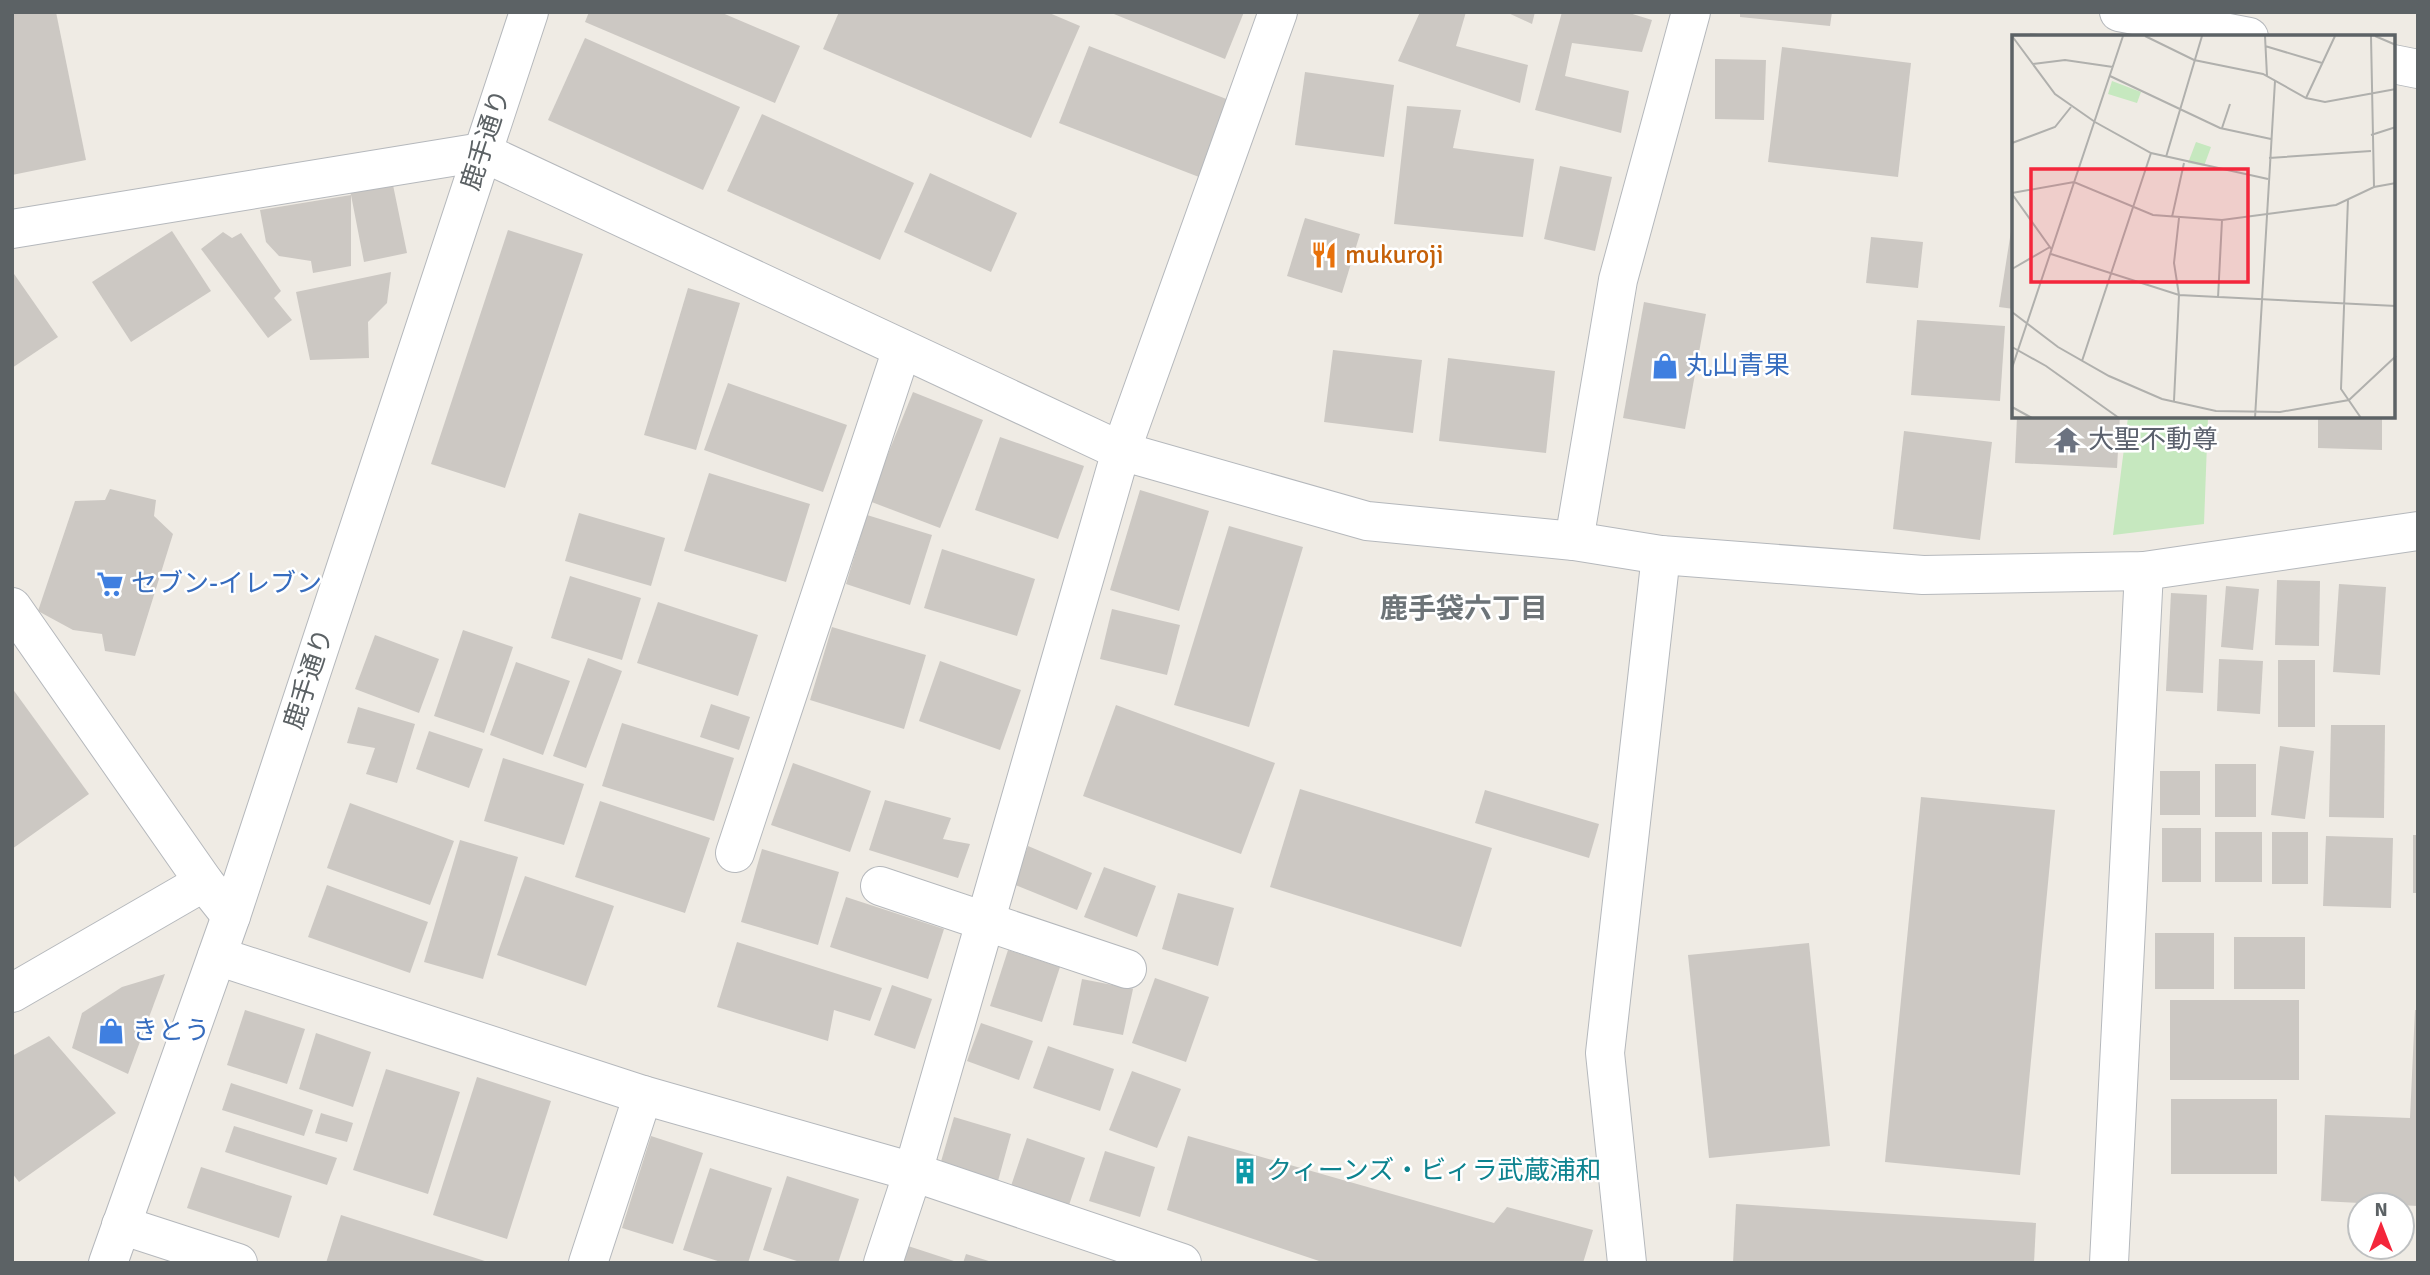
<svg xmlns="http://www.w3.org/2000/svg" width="2430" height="1275" font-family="Signika,'Noto Sans JP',sans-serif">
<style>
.green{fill:#c6e8bf}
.building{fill:#ccc8c3}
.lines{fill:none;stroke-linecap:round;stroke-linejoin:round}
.minor-casing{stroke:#b5b8bc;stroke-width:40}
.minor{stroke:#fff;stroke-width:38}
.labels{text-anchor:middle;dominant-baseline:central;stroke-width:5;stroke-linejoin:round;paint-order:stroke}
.street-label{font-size:26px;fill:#5c6265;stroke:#fff}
.food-label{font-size:26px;fill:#c56008;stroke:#fff;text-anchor:start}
.shop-label{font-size:26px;fill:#366cbe;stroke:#fff;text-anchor:start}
.worship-label{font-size:26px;fill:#5b616d;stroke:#fff;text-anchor:start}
.culture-label{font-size:26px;fill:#0d838f;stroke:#fff;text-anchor:start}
.neighbourhood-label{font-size:28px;font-weight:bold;fill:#6d7478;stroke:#fff}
.inset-road{fill:none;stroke:#b0b0ad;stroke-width:2}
.view{fill:#f4263b;fill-opacity:0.15;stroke:#f4263b;stroke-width:3.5}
.inset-edge{fill:none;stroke:#5c6265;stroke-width:3.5}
</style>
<rect width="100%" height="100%" fill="#efebe4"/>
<!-- green -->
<path class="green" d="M2128,417H2208L2204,524L2113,535Z"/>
<!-- building -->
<g class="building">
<path d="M12,12H56L86,160L12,175Z"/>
<path d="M589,12H720L800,46L775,103L585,22Z"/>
<path d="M839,12H1047L1080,26L1031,138L823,49Z"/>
<path d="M1109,12H1244L1225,59Z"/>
<path d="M1420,12H1466L1456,46L1528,65L1520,103L1398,61Z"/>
<path d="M1506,12H1535L1532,24Z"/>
<path d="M1562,12H1626L1652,20L1642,52L1572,43L1565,76L1629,91L1621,133L1535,110Z"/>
<path d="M1740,12H1832L1830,26L1740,17Z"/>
<path d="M2030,33L2049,35V37H2030Z"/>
<path d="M585,38L740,107L703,190L548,120Z"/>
<path d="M1089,46L1229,100L1199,177L1059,123Z"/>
<path d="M1782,47L1911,63L1898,177L1768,162Z"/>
<path d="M1715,59L1766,60L1764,120L1715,119Z"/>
<path d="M1305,72L1394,85L1384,157L1295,145Z"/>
<path d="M1407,106L1461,110L1453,148L1534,159L1523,237L1394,224Z"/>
<path d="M762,114L914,183L880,260L727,191Z"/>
<path d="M1560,166L1612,177L1595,251L1544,239Z"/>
<path d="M930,173L1017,213L991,272L904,232Z"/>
<path d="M393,185L407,253L364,262L351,195V266L313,273L311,261L279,256L266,242L260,210L351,195L350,192Z"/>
<path d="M1305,218L1360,234L1342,293L1287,276Z"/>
<path d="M2012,225H2014V309L1999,307Z"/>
<path d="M508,230L583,254L505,488L431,464Z"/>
<path d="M172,231L211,291L131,342L92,282Z"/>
<path d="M223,232L232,238L241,233L281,291L274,298L292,320L268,338L201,249Z"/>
<path d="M1871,237L1923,242L1918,288L1866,283Z"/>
<path d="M12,271L58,337L12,368Z"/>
<path d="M391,272L387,303L368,322L369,358L310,360L296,292Z"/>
<path d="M688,288L740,303L696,450L644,435Z"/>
<path d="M1644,302L1706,314L1685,429L1623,418Z"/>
<path d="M1917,320L2005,326L2000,401L1911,395Z"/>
<path d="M1333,350L1422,360L1413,433L1324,422Z"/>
<path d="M1448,358L1555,371L1546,453L1439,441Z"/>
<path d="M728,383L847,425L823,492L704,450Z"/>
<path d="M913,392L983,420L940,528L869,501Z"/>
<path d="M2017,416H2120L2117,468L2015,463Z"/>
<path d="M2318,416H2382V450L2318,448Z"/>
<path d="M1904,431L1992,442L1980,540L1893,529Z"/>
<path d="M1000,437L1084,466L1058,539L975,510Z"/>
<path d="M709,473L810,504L786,582L684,551Z"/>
<path d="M110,489L156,500L154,516L173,534L135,656L105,651L102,634L73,630L38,611L75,501L105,500Z"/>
<path d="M1140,490L1209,511L1179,611L1110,590Z"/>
<path d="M579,513L665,538L651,586L565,561Z"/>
<path d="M867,515L932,535L910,605L846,584Z"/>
<path d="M1229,526L1303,547L1249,727L1174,705Z"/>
<path d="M942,549L1035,579L1017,636L924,608Z"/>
<path d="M570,576L641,598L622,660L551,638Z"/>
<path d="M2277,580L2320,581L2319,646L2275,645Z"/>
<path d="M2339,584L2386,587L2380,675L2333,672Z"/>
<path d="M2226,586L2259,589L2253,650L2221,647Z"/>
<path d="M2171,593L2207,595L2203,693L2166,691Z"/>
<path d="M658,602L758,635L738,696L637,663Z"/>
<path d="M1112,609L1180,625L1167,675L1100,659Z"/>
<path d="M832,627L926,655L904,729L810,700Z"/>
<path d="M463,630L513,647L484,733L434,716Z"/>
<path d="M375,635L439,659L419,713L355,689Z"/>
<path d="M588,658L622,671L586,768L553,756Z"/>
<path d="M2219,659L2263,661L2260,714L2217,711Z"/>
<rect x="2278" y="660" width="37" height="67"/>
<path d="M940,661L1021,690L1000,750L919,721Z"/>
<path d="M516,662L570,681L543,755L490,735Z"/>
<path d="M12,688L89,794L12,849Z"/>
<path d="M711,704L750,717L739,750L700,737Z"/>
<path d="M1116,705L1275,763L1241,854L1083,796Z"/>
<path d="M358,707L415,724L397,783L366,774L375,748L347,743Z"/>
<path d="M622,723L734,758L714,821L602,786Z"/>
<path d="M2331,725H2385L2384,818L2329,817Z"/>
<path d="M429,731L483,749L469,788L416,769Z"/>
<path d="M2280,746L2314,751L2305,819L2271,815Z"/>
<path d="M503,758L584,784L564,845L484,821Z"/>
<path d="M793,763L871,791L850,852L771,825Z"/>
<rect x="2215" y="764" width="41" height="53"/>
<rect x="2160" y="771" width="40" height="44"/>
<path d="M1300,789L1492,848L1461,947L1270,887Z"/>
<path d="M1485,790L1599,824L1589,858L1475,823Z"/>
<path d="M1921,797L2055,810L2020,1175L1885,1162Z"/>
<path d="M885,800L951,818L943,839L970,844L958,878L869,850Z"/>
<path d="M600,801L710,838L685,913L575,877Z"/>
<path d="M350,803L454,841L430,905L327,868Z"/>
<rect x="2162" y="828" width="39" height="54"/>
<rect x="2215" y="832" width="47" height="50"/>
<rect x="2272" y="832" width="36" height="52"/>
<rect x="2413" y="835" width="5" height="58"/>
<path d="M2326,836L2393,838L2391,908L2323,906Z"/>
<path d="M460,840L518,857L483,979L424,962Z"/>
<path d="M1028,846L1092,873L1077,910L1013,884Z"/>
<path d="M762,849L839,872L818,945L741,922Z"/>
<path d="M1104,867L1156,886L1137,937L1084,917Z"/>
<path d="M525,876L614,906L586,986L497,955Z"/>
<path d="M327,885L428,922L410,973L308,937Z"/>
<path d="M1178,893L1234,908L1218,966L1162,949Z"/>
<path d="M846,897L944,929L928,979L830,947Z"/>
<rect x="2155" y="933" width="59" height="56"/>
<rect x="2234" y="937" width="71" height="52"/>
<path d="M737,942L882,988L870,1021L834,1010L828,1041L717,1007Z"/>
<path d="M1809,943L1830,1146L1709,1158L1688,955Z"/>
<path d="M1008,950L1060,967L1042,1022L990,1006Z"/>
<path d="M165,974L128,1074L72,1048L82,1013L122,987Z"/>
<path d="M1155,978L1209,997L1186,1062L1132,1043Z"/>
<path d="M1082,979L1133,989L1123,1035L1073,1025Z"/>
<path d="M892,985L932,999L915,1049L874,1035Z"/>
<rect x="2170" y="1000" width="129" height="80"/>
<path d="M245,1010L305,1029L287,1084L227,1065Z"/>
<path d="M2415,1010H2418V1206L2321,1201L2325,1115L2410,1118Z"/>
<path d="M981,1023L1033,1041L1019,1080L967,1061Z"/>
<path d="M316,1033L371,1052L353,1107L299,1089Z"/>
<path d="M49,1036L116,1113L19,1182L12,1173V1056Z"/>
<path d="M1048,1046L1114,1069L1100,1111L1033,1088Z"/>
<path d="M386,1069L460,1092L428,1194L353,1170Z"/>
<path d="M1132,1071L1181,1089L1157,1148L1109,1130Z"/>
<path d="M477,1077L551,1101L507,1239L433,1215Z"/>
<path d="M231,1083L313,1110L304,1136L222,1110Z"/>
<rect x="2171" y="1099" width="106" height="75"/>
<path d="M321,1113L353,1123L347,1142L315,1133Z"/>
<path d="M954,1117L1011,1134L998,1181L940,1165Z"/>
<path d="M234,1126L337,1158L327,1185L225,1152Z"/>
<path d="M651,1136L703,1153L673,1244L622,1228Z"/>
<path d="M1188,1136L1494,1223L1507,1207L1593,1230L1583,1263H1325L1167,1210Z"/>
<path d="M1027,1138L1085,1158L1068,1208L1010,1189Z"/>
<path d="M1105,1151L1155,1167L1140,1217L1089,1201Z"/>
<path d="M201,1167L292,1196L279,1238L187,1208Z"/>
<path d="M710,1168L772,1188L748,1263H724L683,1250Z"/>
<path d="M787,1176L859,1199L838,1263H803L763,1250Z"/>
<path d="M1736,1204L2036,1223L2034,1263H1733Z"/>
<path d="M341,1215L488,1262V1263H326Z"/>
<path d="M905,1245L957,1262V1263H899Z"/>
<path d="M966,1254L992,1262V1263H963Z"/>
</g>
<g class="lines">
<!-- minor casing -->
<g class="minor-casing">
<g id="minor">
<path d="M2119,12L2249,37"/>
<path d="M2393,64L2418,69"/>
<path d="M12,229L482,152L1121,451L1367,521L1574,541L1661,555L1923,575L2144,571L2418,531"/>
<path d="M1574,541L1618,280L1691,12"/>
<path d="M12,607L204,882L231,916"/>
<path d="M735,853L902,349"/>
<path d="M880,886L1127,969"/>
<path d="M217,956L643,1095L913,1172L1182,1263"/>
<path d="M12,993L204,882"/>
<path d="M121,1225L238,1263"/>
<path d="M108,1263L231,916L529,12"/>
<path d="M588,1263L643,1095"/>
<path d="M883,1263L913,1172L1121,451L1278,12"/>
<path d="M1627,1263L1605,1053L1661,555"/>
<path d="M2109,1263L2144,571"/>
</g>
</g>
<!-- minor -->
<use href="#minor" class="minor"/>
</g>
<!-- icons -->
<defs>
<g id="restaurant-bare" transform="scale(2.1)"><path d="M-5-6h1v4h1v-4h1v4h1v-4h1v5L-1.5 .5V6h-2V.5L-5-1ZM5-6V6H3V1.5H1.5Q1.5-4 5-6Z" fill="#e8710a" stroke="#fff" stroke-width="2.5" paint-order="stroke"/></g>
<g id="shop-bare" transform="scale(2.1)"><path d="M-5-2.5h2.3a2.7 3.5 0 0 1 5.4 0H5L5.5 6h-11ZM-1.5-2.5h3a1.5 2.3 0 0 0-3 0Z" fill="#3f7fe0" stroke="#fff" stroke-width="2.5" paint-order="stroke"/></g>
<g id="temple-bare" transform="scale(2.1)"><path d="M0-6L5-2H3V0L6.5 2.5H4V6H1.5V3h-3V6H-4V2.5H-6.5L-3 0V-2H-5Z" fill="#6b7280" stroke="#fff" stroke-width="2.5" paint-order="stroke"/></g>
<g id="supermarket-bare" transform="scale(2.1)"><path d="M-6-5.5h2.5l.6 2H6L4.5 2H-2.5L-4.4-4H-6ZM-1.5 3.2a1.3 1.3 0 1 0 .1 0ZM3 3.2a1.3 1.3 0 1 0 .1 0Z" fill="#3f7fe0" stroke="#fff" stroke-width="2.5" paint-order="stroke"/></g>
<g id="building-bare" transform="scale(2.1)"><path d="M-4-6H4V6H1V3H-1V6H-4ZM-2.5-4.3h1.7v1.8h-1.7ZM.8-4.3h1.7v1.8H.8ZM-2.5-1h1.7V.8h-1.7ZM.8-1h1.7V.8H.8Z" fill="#0f9aa8" stroke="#fff" stroke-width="2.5" paint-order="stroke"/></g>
</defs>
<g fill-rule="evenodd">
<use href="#restaurant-bare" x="1324" y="255"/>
<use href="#shop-bare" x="1665" y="366"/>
<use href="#temple-bare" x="2067" y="440"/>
<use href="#supermarket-bare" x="110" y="584"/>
<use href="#shop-bare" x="111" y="1031"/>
<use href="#building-bare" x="1245" y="1171"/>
</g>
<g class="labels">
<!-- street labels -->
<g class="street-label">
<text transform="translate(486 140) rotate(-72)">鹿手通り</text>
<text transform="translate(309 679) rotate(-72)">鹿手通り</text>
</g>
<!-- food labels -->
<g class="food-label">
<text x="1345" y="255">mukuroji</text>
</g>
<!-- shop labels -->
<g class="shop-label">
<text x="1686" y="366">丸山青果</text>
<text x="131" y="584">セブン-イレブン</text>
<text x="132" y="1031">きとう</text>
</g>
<!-- worship labels -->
<g class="worship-label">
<text x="2088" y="440">大聖不動尊</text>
</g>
<!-- culture labels -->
<g class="culture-label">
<text x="1266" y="1171">クィーンズ・ビィラ武蔵浦和</text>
</g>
<!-- neighbourhood labels -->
<g class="neighbourhood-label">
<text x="1464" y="609">鹿手袋六丁目</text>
</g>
</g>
<!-- overview -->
<g transform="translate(2012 35)">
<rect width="383" height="383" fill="#efebe4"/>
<path d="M100,46L129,57L125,68L96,59ZM184,107L199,112L192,131L176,128Z" fill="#c6e8bf"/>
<path class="inset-road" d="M0,1L43,59L83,87L139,118L256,144M133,1L182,25L251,39L294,63L313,67L384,54M253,1L255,41M359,1L362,152M363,1L384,10M253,11L310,28M21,29L53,25L101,32M98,41L208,93L259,104M294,63L323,1M210,93L218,69M359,100L384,92M0,108L43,92L59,72M154,122L190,1M257,123L359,116M0,158L62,147L141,180L210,185L324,170L362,152L384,148M0,159L40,215M336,164L329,354L349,383M160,182L172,128M39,219L167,260L384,271M0,234L38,212M206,263L210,185M0,277L46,312L97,341L150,364L204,376L268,377L337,365L384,321M0,312L34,331L107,383M70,326L139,118M0,333L111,1M162,366L167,260L162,228L167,183M0,372L20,383M243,383L263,46"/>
<path class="view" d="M19,134H236V247H19Z"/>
<rect width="383" height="383" class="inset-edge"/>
</g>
<!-- border -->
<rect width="2430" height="1275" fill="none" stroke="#5c6265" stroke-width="28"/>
<!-- north arrow -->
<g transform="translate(2381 1226)"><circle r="33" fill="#ffffff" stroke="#bec0c1" stroke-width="2"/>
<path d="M0-5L12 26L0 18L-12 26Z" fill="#f4263b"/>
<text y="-10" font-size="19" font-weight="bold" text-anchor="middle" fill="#5c6265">N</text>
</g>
</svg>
